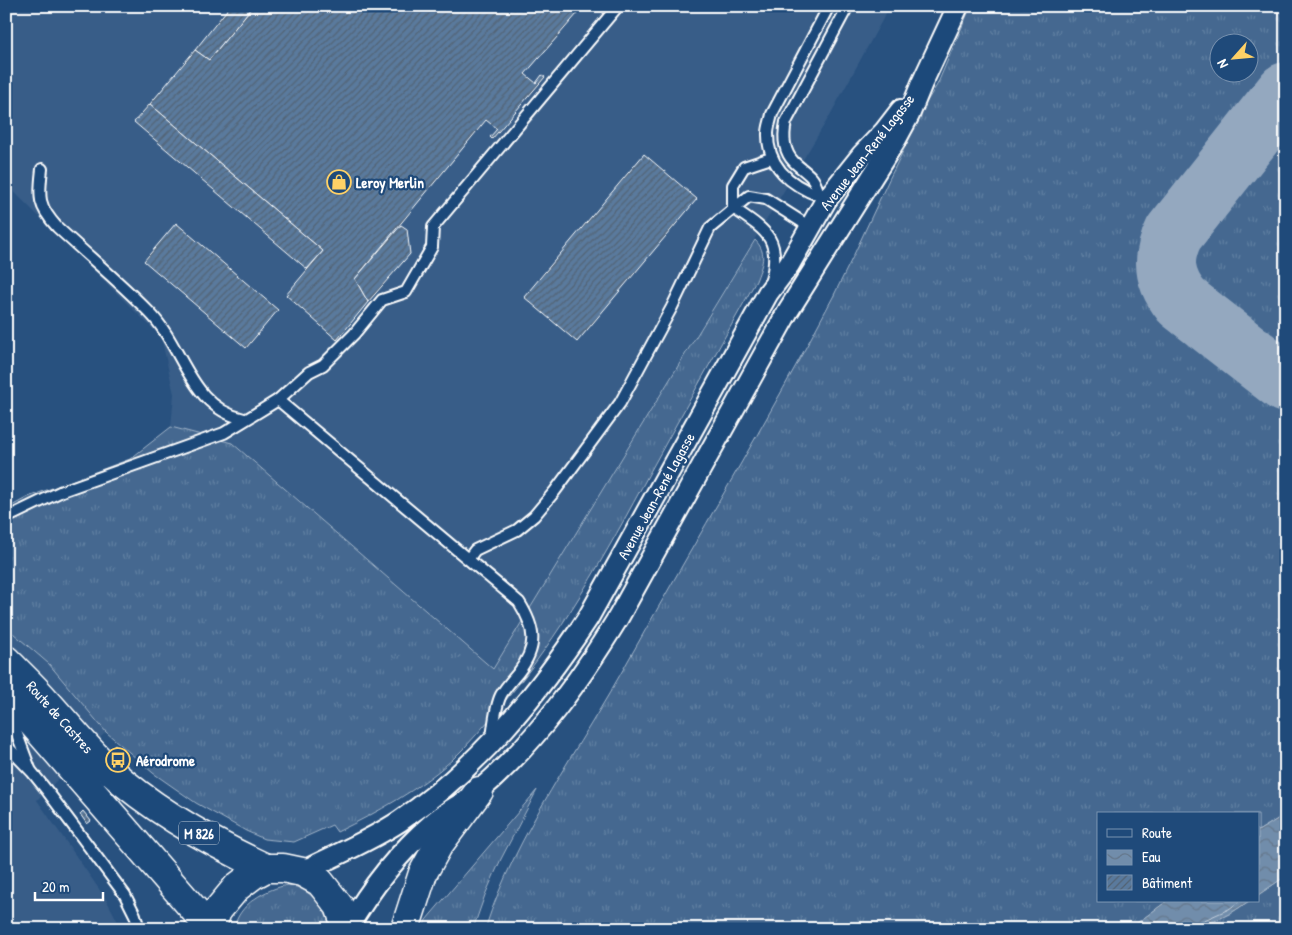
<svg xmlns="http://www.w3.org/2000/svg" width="1292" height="935" font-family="'Patrick Hand',sans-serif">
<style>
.built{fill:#375d88}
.grass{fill:url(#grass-tufts);stroke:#a2b4c8;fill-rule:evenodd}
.water{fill:url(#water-waves);stroke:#aabbcd}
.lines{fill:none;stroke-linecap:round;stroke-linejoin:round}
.shore{stroke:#c6d1dd;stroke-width:1}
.taxiway{stroke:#94a8bf;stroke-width:60}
.building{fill:url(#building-hatch);stroke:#fff}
.service-casing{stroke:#fff;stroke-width:14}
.minor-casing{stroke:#fff;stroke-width:24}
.primary-casing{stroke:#fff;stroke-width:31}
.service{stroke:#1f4a7a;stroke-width:10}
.minor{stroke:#1f4a7a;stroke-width:20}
.primary{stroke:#1f4a7a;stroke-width:28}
.labels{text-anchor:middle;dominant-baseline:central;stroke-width:4.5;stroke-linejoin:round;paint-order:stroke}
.shield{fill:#1f4a7a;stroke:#bcc9d7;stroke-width:1}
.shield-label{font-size:14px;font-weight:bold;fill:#fff}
.street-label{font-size:15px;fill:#fff;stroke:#1f4a7a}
.poi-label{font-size:15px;font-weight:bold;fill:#fff;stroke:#1f4a7a;text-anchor:start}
</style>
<defs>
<pattern id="grass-tufts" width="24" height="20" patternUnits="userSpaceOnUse" patternTransform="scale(1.25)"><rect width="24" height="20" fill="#446890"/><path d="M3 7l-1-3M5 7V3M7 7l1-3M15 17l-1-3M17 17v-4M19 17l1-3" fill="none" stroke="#607fa1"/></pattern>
<pattern id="water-waves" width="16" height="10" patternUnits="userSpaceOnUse" patternTransform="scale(1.25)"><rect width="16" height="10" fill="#718dab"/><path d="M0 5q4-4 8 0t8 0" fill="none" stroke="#64768a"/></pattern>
<pattern id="building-hatch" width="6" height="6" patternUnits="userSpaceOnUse" patternTransform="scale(1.25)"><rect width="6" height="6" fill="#5a7a9d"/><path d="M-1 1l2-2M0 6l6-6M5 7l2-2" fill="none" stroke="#536374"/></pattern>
</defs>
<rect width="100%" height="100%" fill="#28517f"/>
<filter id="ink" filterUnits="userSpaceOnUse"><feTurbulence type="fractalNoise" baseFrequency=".02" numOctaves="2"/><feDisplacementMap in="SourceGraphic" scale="10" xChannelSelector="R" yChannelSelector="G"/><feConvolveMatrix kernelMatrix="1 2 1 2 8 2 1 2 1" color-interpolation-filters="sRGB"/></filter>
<g filter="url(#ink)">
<!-- built -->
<g class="built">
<path d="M6,6H890L829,117L493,669L232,443L171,427L174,394L161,337L6,184Z"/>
<path d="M6,627L49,664L106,732L37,800L106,899L117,920L119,929H6Z"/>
</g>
<!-- grass -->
<g class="grass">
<path d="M971,6H1286V67L1164,221L1154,238L1149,263L1155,290L1170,313L1286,406V814L1258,831V814H1098V901H1167L1129,929H485C517,831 580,748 629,659C697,538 768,420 833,297C860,245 882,191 909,139L906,135L937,85ZM1220,42H1250V72H1220Z"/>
<path d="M1286,115V361L1199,296L1185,283L1180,264L1185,249L1197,226Z"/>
<path d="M755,240C768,253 762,265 756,281C721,344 685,408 650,472C606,554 561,636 500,707C485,725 469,744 452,760C418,790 378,812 337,832L332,825L294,842L264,839L246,831L196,803L153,773L106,732L49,664L6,627V509L28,497L130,459L171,427L232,443L493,669Z"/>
<path d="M537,790L501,859L485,895L473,929H423L426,920Z"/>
<path d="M1286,876V929H1198L1231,913L1249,901H1258V895Z"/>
<path d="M288,885C312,889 324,907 332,929H234C238,904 266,889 288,885Z"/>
</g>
<!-- water -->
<g class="water">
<path d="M1286,814V876L1258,895V831Z"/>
<path d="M1167,901H1249L1231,913L1198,929H1129Z"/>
</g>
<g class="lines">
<!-- shore -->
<path class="shore" d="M1198,929L1200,922L1229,909L1240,901"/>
<!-- taxiway -->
<path class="taxiway" d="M1286,92L1174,233C1161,259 1164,280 1182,302L1286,383"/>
</g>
<!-- building -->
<g class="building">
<path d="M230,6H253L209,60L195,50Z"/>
<path d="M253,6H584L525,74L536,83L542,75L545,77L492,139L490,137L497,129L486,120L355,279L368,302L337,340L286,295L323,251L150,104L195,50L209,60Z"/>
<path d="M150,104L323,251L307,269L134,122Z"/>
<path d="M644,154L697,199L577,342L524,297Z"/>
<path d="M176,223L278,310L246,348L144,261Z"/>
<path d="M401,225L407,229L410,254L368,302L355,279Z"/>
<path d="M115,744L124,753L121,756L112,747Z"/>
<path d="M83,811L91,821L87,824L80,814Z"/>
</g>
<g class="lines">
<!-- service casing -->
<g class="service-casing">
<g id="service">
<path d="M42,169C39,196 37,205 57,227C87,255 120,282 149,312C184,347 189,407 244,419"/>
<path d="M820,196C792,186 767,167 768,133C768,127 771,120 772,114L829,6"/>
<path d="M823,198C817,193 817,184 812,178C807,172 800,168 794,162C783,151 783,136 786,122L848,6"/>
<path d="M733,208C765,230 782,238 771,280"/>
<path d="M733,208V185L744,167L771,158"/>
<path d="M278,400L519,602C536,629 538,647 518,673C512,680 505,688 501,695C495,707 494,724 492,738"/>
<path d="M6,518L62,491L224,433L278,400L309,372L323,365L354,334L382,300L406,292L432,247L433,227L618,6"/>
<path d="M469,558L475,550L517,530L534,516L555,491L620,403L672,307L710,228L749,196L766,199L810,227"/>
<path d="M8,710L30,769"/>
<path d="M6,745L32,772L48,792L125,895L135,915L139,929"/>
</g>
</g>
<!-- minor casing -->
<g class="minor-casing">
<g id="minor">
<path d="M302,872C335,855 370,841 400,821C478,768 537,695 588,618L768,293L789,265L826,200L862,155L884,132L901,110"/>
<path d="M347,929C370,889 399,852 433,823C448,810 466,803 480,790C536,742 580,680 618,618L788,311L896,139L909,115L922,83L958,6"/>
</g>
</g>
<!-- primary casing -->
<g class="primary-casing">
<g id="primary">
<path d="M6,660C20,674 34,687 46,701C67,724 86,748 108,769C154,811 210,842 266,868"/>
<path d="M6,693L211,929"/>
<path d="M211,929L217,911L237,887L253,875L266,868H283L302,872L320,882L339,906L347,929"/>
<path d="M405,929L423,873L438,846L479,791"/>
</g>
</g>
<!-- service -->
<use href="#service" class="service"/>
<!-- minor -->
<use href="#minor" class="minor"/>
<!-- primary -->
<use href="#primary" class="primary"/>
</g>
</g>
<!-- icons -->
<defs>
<g id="shop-ring" transform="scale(1.25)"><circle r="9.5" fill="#1f4a7a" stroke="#ffd166" stroke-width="1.5"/><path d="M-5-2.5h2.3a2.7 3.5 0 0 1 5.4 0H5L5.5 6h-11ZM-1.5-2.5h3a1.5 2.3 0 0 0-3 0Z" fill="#ffd166"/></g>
<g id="bus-ring" transform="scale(1.25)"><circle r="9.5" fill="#1f4a7a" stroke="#ffd166" stroke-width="1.5"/><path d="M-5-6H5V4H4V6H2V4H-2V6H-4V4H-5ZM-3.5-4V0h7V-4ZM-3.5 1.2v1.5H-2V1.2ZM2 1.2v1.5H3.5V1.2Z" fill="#ffd166"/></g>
</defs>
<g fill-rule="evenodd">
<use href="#shop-ring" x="339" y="182"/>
<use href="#bus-ring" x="118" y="760"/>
</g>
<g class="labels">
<!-- shield labels -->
<rect class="shield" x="179" y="821.5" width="40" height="23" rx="4"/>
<g class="shield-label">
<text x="199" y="833">M 826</text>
</g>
<!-- street labels -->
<g class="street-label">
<text transform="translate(867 152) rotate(-52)">Avenue Jean-René Lagasse</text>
<text transform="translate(656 496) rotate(-61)">Avenue Jean-René Lagasse</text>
<text transform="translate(60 717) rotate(48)">Route de Castres</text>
</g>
<!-- poi labels -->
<g class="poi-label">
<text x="356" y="182">Leroy Merlin</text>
<text x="136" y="760">Aérodrome</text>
</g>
</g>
<!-- margin -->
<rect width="1292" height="935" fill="none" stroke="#1f4a7a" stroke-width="25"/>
<rect x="12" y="12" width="1267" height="910" fill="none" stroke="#fff" stroke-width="2" filter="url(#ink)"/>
<!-- legend -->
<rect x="1097" y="812" width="162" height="90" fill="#1f4a7a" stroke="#7992af"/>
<rect x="1107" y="829" width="25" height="8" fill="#1f4a7a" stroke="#7992af"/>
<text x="1142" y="838" font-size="15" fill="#ffffff">Route</text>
<rect x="1107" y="850" width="25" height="15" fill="url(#water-waves)" stroke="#7992af"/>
<text x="1142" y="862" font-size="15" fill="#ffffff">Eau</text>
<rect x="1107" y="875" width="25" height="15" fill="url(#building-hatch)" stroke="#7992af"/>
<text x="1142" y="888" font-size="15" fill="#ffffff">Bâtiment</text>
<!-- north arrow -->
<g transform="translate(1234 58) rotate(243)"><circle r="24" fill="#1f4a7a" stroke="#7992af"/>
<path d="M0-4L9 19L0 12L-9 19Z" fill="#ffd166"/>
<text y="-8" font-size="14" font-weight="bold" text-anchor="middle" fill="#ffffff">N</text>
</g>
<!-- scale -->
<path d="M35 892v8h68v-8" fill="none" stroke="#ffffff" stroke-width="2.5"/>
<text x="42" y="892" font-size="15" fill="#ffffff" stroke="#1f4a7a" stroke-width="4" paint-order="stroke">20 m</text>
</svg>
